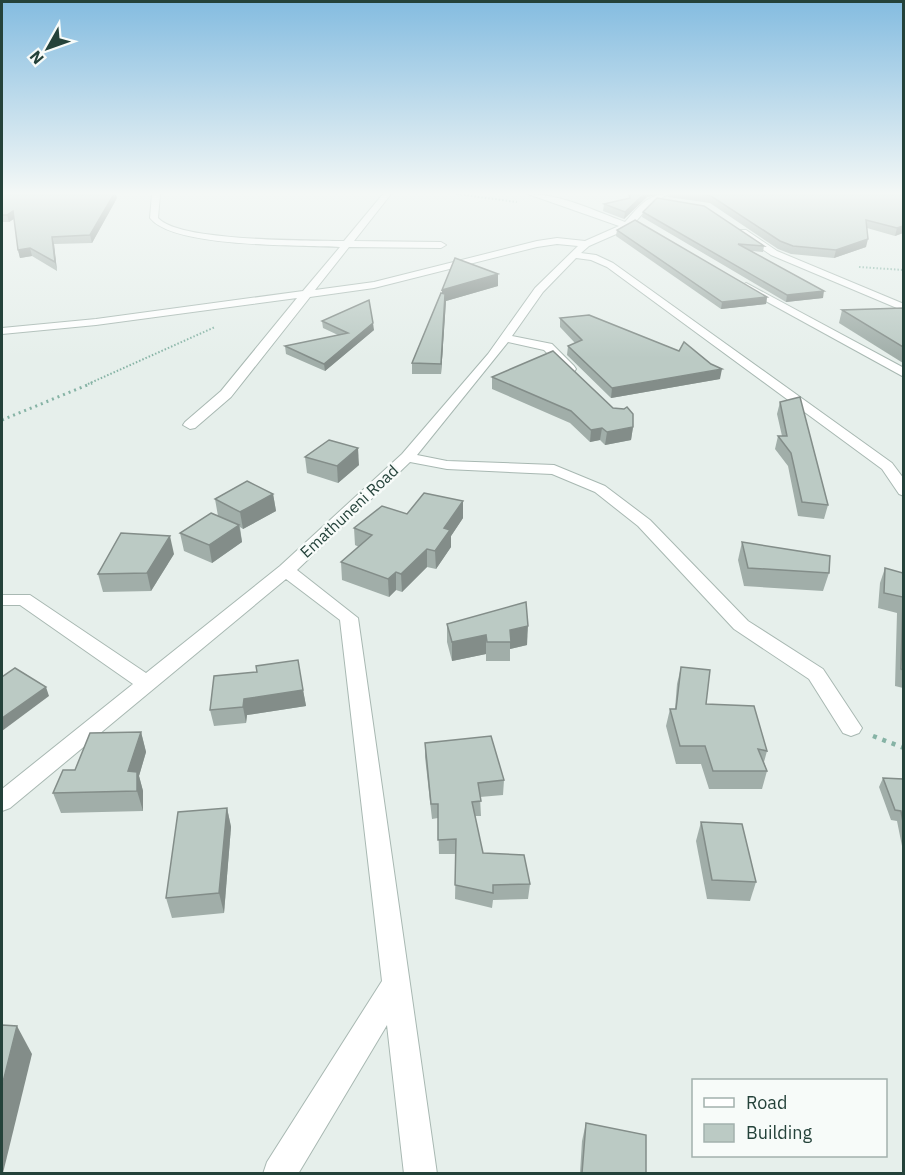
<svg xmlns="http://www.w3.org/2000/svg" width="905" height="1175" font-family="'IBM Plex Sans',sans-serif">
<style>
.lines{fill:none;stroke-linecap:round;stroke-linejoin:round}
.minor-casing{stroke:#a8b8b2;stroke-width:2}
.path-far2{stroke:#86b3a5;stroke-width:2;stroke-dasharray:1.5 2;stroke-linecap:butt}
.path-far1{stroke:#86b3a5;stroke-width:3;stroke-dasharray:2 4;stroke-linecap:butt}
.path{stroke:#86b3a5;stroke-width:4.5;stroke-dasharray:4 6;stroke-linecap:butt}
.minor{fill:#fff;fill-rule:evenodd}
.wall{fill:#a1aea9}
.shaded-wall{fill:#838d89}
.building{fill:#bbcac4;stroke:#838d89;stroke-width:1.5}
.labels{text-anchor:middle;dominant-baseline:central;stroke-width:5;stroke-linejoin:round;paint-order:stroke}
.street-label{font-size:16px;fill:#24423a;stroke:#f7fbf9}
</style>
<rect width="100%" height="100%" fill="#e6efeb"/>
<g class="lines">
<!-- minor casing -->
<g class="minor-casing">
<g id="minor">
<path d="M152,194H160L158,218C179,242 309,240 344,241L383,194H391L354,241L441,242L446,245L441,248L349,247L315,290L374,282L537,241L557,238L585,241L619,226L528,194C561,194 595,211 625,222C638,208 647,194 668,194L651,204L630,228L589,246L581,253L596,255L613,263L892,463L904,479V496L899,494L882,469L607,267L591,260L576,258L543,292L512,336L552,344L574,366L576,369L574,372H566L544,350L508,342L417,455L447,461L554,465L605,486L650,520L748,621L823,669L862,728L859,733L851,736L843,733L809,679L734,629L638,526L595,492L552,474L447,469L410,462L297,570L358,618L437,1174H404L387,1025L298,1174H263L267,1162L382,981L340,620L286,579L10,808L2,811V789L133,684L20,605H2V595H30L146,673L280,566L402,454L488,354L535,288L578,246L557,244L537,247L374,288L310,297L231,397L195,428L190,429L183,425L185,422L221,391L297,298L96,325L2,334V328L96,319L303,291L340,247C300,245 173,248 150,218Z"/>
<path d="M740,230H746L777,251L904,304V311L771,255L740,234Z"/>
<path d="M746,283L904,368V377L742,288L741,286Z"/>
</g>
</g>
<!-- path-far2 -->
<g class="path-far2">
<path d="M457,194L517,202"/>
<path d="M859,267L904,270"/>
<path d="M88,384L215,327"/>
</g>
<!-- path-far1 -->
<path class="path-far1" d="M2,420L92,383"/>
<!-- path -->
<path class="path" d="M873,736L904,748"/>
<!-- minor -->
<use href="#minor" class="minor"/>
</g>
<!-- wall -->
<g class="wall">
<path d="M2,194L117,198L92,243L54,244L57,271L32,256L20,258L18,250L14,219L9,222H2Z"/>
<path d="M624,194H660L647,197L624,219L603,211L604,204L629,198V194Z"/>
<path d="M669,194H903V233L895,236L867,228L866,247L834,258L791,254L778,249L710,203L668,197Z"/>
<path d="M643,212L764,246L763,252L752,251L823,298L786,302L642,217Z"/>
<path d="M617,230L767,297L766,304L721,309L616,236Z"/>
<path d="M498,274V286L446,301L441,374H412V363L441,293Z"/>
<path d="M903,308V363L839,323L842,310Z"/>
<path d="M560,318L720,379L611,398L567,355L568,346L575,343L560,327Z"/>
<path d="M322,321L374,330L325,371L286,354L285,346L338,335L323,328Z"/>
<path d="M492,377L613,408L633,427L631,440L605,445L600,440L590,442L570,423L492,389Z"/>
<path d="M780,402L828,505L824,519L798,516L788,466L775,449L778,436H782L777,414Z"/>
<path d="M305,457L359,465L338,483L307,473Z"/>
<path d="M273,494L276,511L243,529L240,527L242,542L212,563L184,551L180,533L218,516L215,499Z"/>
<path d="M407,514L463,518L451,536V547L436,569L427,567L402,592L396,590L389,597L342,580L341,562L359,547L355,545L354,528Z"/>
<path d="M742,542L829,573L823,591L744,586L738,560Z"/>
<path d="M174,554L151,591L103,592L98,574Z"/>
<path d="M885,568L903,573V688L895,686L897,613L878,608L880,583Z"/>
<path d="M447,624L527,645L510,649V661H486V654L452,661L447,642Z"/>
<path d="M681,667L706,704L767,751L764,762L767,771L762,789H709L701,764H676L666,726L670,709H675L677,684Z"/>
<path d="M257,672L303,690L306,706L247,715L246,723L214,726L210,710Z"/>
<path d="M141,732L146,752L139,776L143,791V811L61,813L53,793L75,770Z"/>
<path d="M425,743L504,780L503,795L480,797L481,816H475L483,853L530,884L528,899L493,900L492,908L455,899L456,854H439L438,818L432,819L425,757Z"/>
<path d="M883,778L903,779V851L897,821L891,820L879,787Z"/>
<path d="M227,808L231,827L224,913L172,918L166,898Z"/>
<path d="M701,822L756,882L750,901L707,899L696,841Z"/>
<path d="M586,1123L646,1173H580L582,1141Z"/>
</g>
<!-- shaded-wall -->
<g class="shaded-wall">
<path d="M114,194H116L117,198L92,243L90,235Z"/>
<path d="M644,194H660L647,197L624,219L625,212Z"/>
<path d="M13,211L15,218L9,222L7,215Z"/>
<path d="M903,226V233L895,236L897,228Z"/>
<path d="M52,237L54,244L57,271L55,262Z"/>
<path d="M868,239L866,247L834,258L836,250Z"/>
<path d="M30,248L32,256L20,258L18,250Z"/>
<path d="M498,274V286L446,301L441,374L442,290Z"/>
<path d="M824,291L823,298L786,302L787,295Z"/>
<path d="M767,297L766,304L721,309L722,302Z"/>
<path d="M373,323L374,330L325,371L324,364Z"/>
<path d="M722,369L720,379L611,398L612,388Z"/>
<path d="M633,427L631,440L605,445L607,432Z"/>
<path d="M602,428L600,440L590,442L591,430Z"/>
<path d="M358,448L359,465L338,483L337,466Z"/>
<path d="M273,494L276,511L243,529L240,512Z"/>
<path d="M463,501V518L451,536V547L436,569L435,551L444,528Z"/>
<path d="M239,525L242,542L212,563L209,545Z"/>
<path d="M170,536L174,554L151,591L147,573Z"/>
<path d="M427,549V567L402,592L401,574Z"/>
<path d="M396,572V590L389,597L388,579Z"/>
<path d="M528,626L527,645L510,649V630Z"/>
<path d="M486,635V654L452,661V642Z"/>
<path d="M46,687L49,696L2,731V718Z"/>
<path d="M303,690L306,706L247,715L246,723L243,707L244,699Z"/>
<path d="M141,732L146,752L139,776L143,791V811L137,791L128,771Z"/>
<path d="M227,808L231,827L224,913L219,893Z"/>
<path d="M17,1026L32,1054L3,1173H2V1086Z"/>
</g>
<!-- building -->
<g class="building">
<path d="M2,194H114L90,235L52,237L55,262L30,248L18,250L13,211L7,215H2Z"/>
<path d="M629,194H644L625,212L604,204L630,198Z"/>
<path d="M697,194H903V226L897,228L866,220L868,239L836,250L793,246L780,241L711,196Z"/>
<path d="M657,198L704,206L764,246L738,244L824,291L787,295L643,212Z"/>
<path d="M635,220L767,297L722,302L617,230Z"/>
<path d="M455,258L498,274L442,290Z"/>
<path d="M441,293L445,294L441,364L412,363Z"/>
<path d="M369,300L373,323L324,364L285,346L348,333L322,321Z"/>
<path d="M903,308V347L842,310Z"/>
<path d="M589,315L679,351L684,342L711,364L722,369L612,388L568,346L582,340L560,318Z"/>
<path d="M553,351L613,408L624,409L627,407L633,414V427L607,432L602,428L591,430L571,411L492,377Z"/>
<path d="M800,397L828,505L802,502L791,453L778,436H787L780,402Z"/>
<path d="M329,440L358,448L337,466L305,457Z"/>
<path d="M247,481L273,494L240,512L215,499Z"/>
<path d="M424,493L463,501L444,528L450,530L435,551L427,549L401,574L396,572L388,579L341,562L372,535L354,528L382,506L407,514Z"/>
<path d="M211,513L239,525L209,545L180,533Z"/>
<path d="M121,533L170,536L147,573L98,574Z"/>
<path d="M742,542L830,556L829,573L748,568Z"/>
<path d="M885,568L903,573V670L901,669L903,597L884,593Z"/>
<path d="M526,602L528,626L510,630L511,642H487L486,635L452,642L447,624Z"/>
<path d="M298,660L303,690L244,699L243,707L210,710L214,676L257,672L256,666Z"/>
<path d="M681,667L710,670L706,704L754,706L767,751L758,749L767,771H713L705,746H680L670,709H676Z"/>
<path d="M15,668L46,687L2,718V677Z"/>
<path d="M141,732L128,771L137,772V791L53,793L63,770H75L90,733Z"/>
<path d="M491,736L504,780L478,783L481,801L472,802L483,853L524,855L530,884L493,885V893L455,885L456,839L438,840V804H431L425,743Z"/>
<path d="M883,778L903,779V822L901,811L895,810Z"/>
<path d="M227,808L219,893L166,898L178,812Z"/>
<path d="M701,822L742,824L756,882L712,880Z"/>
<path d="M2,1025L17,1026L2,1086Z"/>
<path d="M586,1123L646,1135V1173H582Z"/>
</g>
<!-- sky -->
<linearGradient id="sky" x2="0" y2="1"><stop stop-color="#84bce0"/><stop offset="0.54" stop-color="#f4f8f6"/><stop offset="1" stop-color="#f4f8f6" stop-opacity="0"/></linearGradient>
<rect width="905" height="358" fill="url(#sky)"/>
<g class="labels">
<!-- street labels -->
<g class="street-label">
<text transform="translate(349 511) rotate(-43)">Emathuneni Road</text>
</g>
</g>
<!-- border -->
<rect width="905" height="1175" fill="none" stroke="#24423a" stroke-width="6"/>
<!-- legend -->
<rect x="692" y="1079" width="195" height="78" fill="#f7fbf9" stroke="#a3b1ad" stroke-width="1.5"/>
<rect x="704" y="1098" width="30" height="9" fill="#ffffff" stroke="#a3b1ad" stroke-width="1.5"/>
<text x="746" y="1109" font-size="18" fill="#24423a">Road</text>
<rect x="704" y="1124" width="30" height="18" fill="#bbcac4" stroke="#a3b1ad" stroke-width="1.5"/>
<text x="746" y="1139" font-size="18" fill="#24423a">Building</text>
<!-- north arrow -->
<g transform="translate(48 48) rotate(230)" stroke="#f7fbf9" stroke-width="4.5" paint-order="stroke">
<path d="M0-4.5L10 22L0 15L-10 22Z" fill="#24423a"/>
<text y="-9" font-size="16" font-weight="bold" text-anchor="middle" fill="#24423a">N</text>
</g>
</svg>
